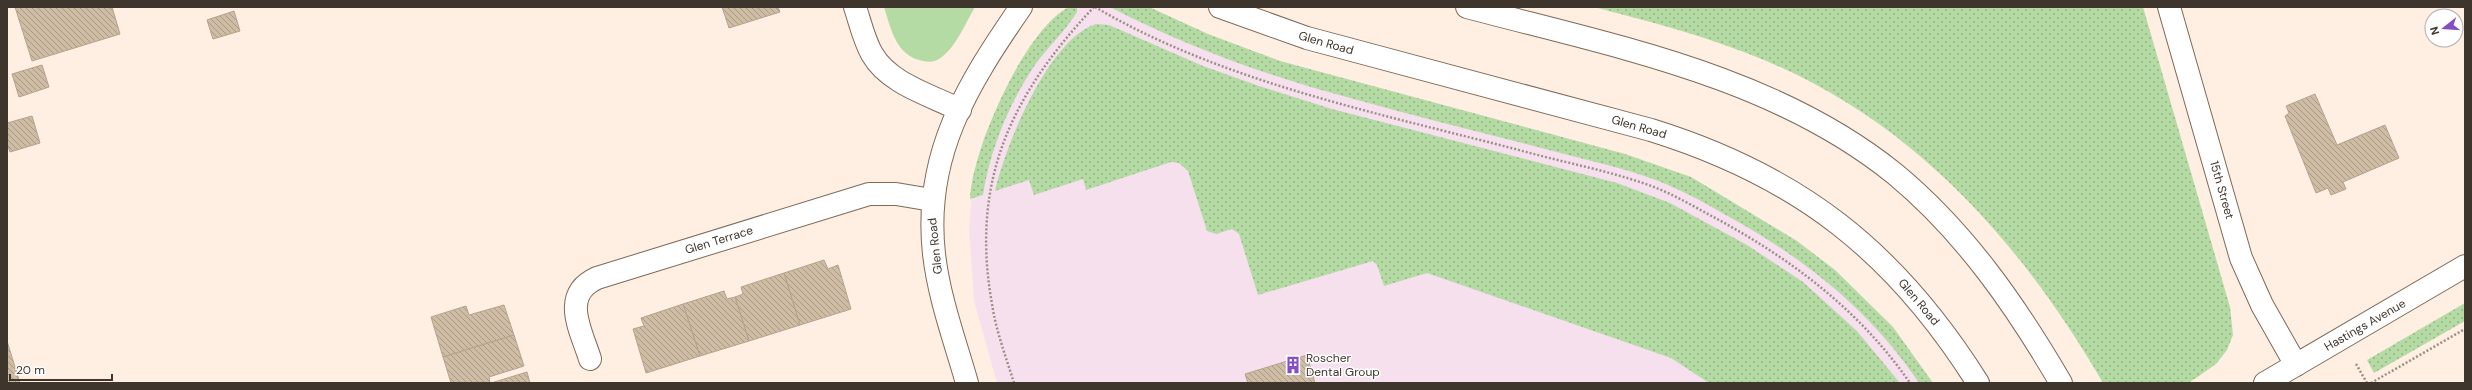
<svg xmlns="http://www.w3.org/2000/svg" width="2472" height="390" font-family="'DM Sans',sans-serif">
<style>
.commercial{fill:#f7e0ee}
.grass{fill:url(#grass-dots)}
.park{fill:#b5dba4}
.building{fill:url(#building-back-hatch);stroke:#b6a28c}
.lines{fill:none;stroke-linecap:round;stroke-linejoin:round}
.street-casing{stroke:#7f6957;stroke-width:24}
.secondary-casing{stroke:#7f6957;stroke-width:24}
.path{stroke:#9c9086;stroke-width:2.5;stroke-dasharray:2 2;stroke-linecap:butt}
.street{stroke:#fff;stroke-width:22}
.secondary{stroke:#fff;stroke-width:22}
.labels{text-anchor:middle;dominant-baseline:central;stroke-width:3;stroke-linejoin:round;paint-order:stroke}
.street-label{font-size:12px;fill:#3e352d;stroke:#fff}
.poi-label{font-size:12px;fill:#3e352d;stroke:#fff;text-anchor:start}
</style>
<defs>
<pattern id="grass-dots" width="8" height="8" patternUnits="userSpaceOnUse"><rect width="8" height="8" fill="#b5dba4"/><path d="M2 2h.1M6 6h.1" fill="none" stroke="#95b286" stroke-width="1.8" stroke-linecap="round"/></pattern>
<pattern id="building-back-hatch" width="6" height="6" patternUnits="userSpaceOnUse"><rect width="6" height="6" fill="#cfbca4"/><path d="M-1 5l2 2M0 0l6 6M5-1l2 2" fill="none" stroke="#a99a86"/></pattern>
</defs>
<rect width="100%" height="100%" fill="#feefe2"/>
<!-- commercial -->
<path class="commercial" d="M1069,7H1149L1208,34L1280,61L1625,154L1691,177L1797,241L1835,270L1893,327L1933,383H997L974,301L969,229L973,175L984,137L1010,81L1045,27L1057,15Z"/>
<!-- grass -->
<g class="grass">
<path d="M1069,7H1077V12C1066,30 1050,45 1037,62C1010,101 990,149 983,195L970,199C972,150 1024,30 1069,7Z"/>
<path d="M1110,7H1149L1208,34L1280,61L1625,154L1691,177L1797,241L1835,270L1893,327L1933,383H1919C1870,309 1801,256 1724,214C1700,200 1676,187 1650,178C1617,166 1582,159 1549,150C1484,133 1418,117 1354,99C1270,77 1187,47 1110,7Z"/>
<path d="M1594,7H2143L2230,307L2233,335L2227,350L2216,364L2199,376L2188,383H2103C2022,244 1916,123 1764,60C1709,37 1652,22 1594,7Z"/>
<path d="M1096,24L1109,25L1203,66L1259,86L1332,109L1617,183L1670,203L1747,245L1803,282L1857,331L1900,383H1709L1671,358L1427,273L1384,286L1377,265L1373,261L1258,295L1239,234L1232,229L1216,234L1207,231L1188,171L1179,163L1171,162L1086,190L1083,179L1034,195L1029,180L995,191C1005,146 1049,38 1096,24Z"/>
<path d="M2465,303V321L2374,373L2367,360Z"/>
</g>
<!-- park -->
<path class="park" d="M884,7H975C966,22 957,45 943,56C938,61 930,63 923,61C896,56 891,29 884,7Z"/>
<!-- building -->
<g class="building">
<path d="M15,7H112L120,34L32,61Z"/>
<path d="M722,7H778L780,12L729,28Z"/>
<path d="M234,11L240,31L213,39L207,20Z"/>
<path d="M42,65L49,87L19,97L12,74Z"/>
<path d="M2315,94L2337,145L2385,125L2399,158L2343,182L2346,189L2331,195L2328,188L2316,193L2285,116L2289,113L2286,106Z"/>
<path d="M32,116L40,143L10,152L7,143V123Z"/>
<path d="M824,260L828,269L838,265L851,309L800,325L784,273Z"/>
<path d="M784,273L800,325L749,341L735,297L743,294L741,287Z"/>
<path d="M724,291L727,299L735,297L749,341L700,356L683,304Z"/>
<path d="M683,304L700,356L646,373L633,329L644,326L641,318Z"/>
<path d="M504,305L514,335L443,357L431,317L466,306L469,315Z"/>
<path d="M514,335L524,366L489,377L490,383H451L443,357Z"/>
<path d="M7,341L20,383H7Z"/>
<path d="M1307,355L1315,383H1248L1245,374Z"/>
<path d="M527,372L530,383H491Z"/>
</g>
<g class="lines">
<!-- street casing -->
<g class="street-casing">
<g id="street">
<path d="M855,7C860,22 864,40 872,54C889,84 931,95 960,110"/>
<path d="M2169,7L2241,258L2262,305L2296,365"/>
<path d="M590,359C581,330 560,295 597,278L869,194H896L932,200"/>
</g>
</g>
<!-- secondary casing -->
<g class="secondary-casing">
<g id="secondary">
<path d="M1220,7L1307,38L1651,130C1799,176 1895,251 1978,383"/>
<path d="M1467,7C1613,46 1774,76 1895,174C1965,232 2016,306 2061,383"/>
<path d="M967,383C955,341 939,298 934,254C923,156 967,85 1021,7"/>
<path d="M2265,383L2465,266"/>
</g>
</g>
<!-- path -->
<g class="path">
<path d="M1095,7C1226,84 1384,114 1530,153C1571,164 1614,172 1654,187C1677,196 1698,209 1719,220C1794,261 1861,312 1910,383"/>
<path d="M2356,364L2367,383"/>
<path d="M1014,383C1006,357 996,331 992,304C970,181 1011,95 1094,7"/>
<path d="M2371,383L2465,329"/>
</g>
<!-- street -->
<use href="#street" class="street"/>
<!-- secondary -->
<use href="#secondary" class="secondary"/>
</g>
<!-- icons -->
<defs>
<g id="building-bare" transform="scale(1.38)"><path d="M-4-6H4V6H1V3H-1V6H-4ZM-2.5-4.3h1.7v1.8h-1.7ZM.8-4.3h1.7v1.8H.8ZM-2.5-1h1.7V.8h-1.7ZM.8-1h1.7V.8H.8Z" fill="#864ec5" stroke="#fff" stroke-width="2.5" paint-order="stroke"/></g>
</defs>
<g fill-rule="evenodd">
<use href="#building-bare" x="1293" y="365"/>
</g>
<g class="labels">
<!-- street labels -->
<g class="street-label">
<text transform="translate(1326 43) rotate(16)">Glen Road</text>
<text transform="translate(1639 127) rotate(16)">Glen Road</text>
<text transform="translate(2222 190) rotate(74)">15th Street</text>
<text transform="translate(719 240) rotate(-17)">Glen Terrace</text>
<text transform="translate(935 246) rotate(-96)">Glen Road</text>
<text transform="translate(1919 302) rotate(50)">Glen Road</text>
<text transform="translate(2365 325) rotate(-30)">Hastings Avenue</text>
</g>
<!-- poi labels -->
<g class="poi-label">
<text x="1306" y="358">Roscher<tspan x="1306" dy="14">Dental Group</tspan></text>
</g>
</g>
<!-- border -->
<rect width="2472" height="390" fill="none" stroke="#3e352d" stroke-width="16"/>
<!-- north arrow -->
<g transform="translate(2444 28) rotate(253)"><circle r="19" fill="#ffffff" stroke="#b2aeab"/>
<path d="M0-3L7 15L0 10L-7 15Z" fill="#864ec5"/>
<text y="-6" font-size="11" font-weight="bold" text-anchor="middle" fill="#3e352d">N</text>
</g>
<!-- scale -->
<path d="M10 374v6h102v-6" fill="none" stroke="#3e352d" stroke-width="2"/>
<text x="16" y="374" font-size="12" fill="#3e352d" stroke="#ffffff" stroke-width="3" paint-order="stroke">20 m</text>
</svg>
